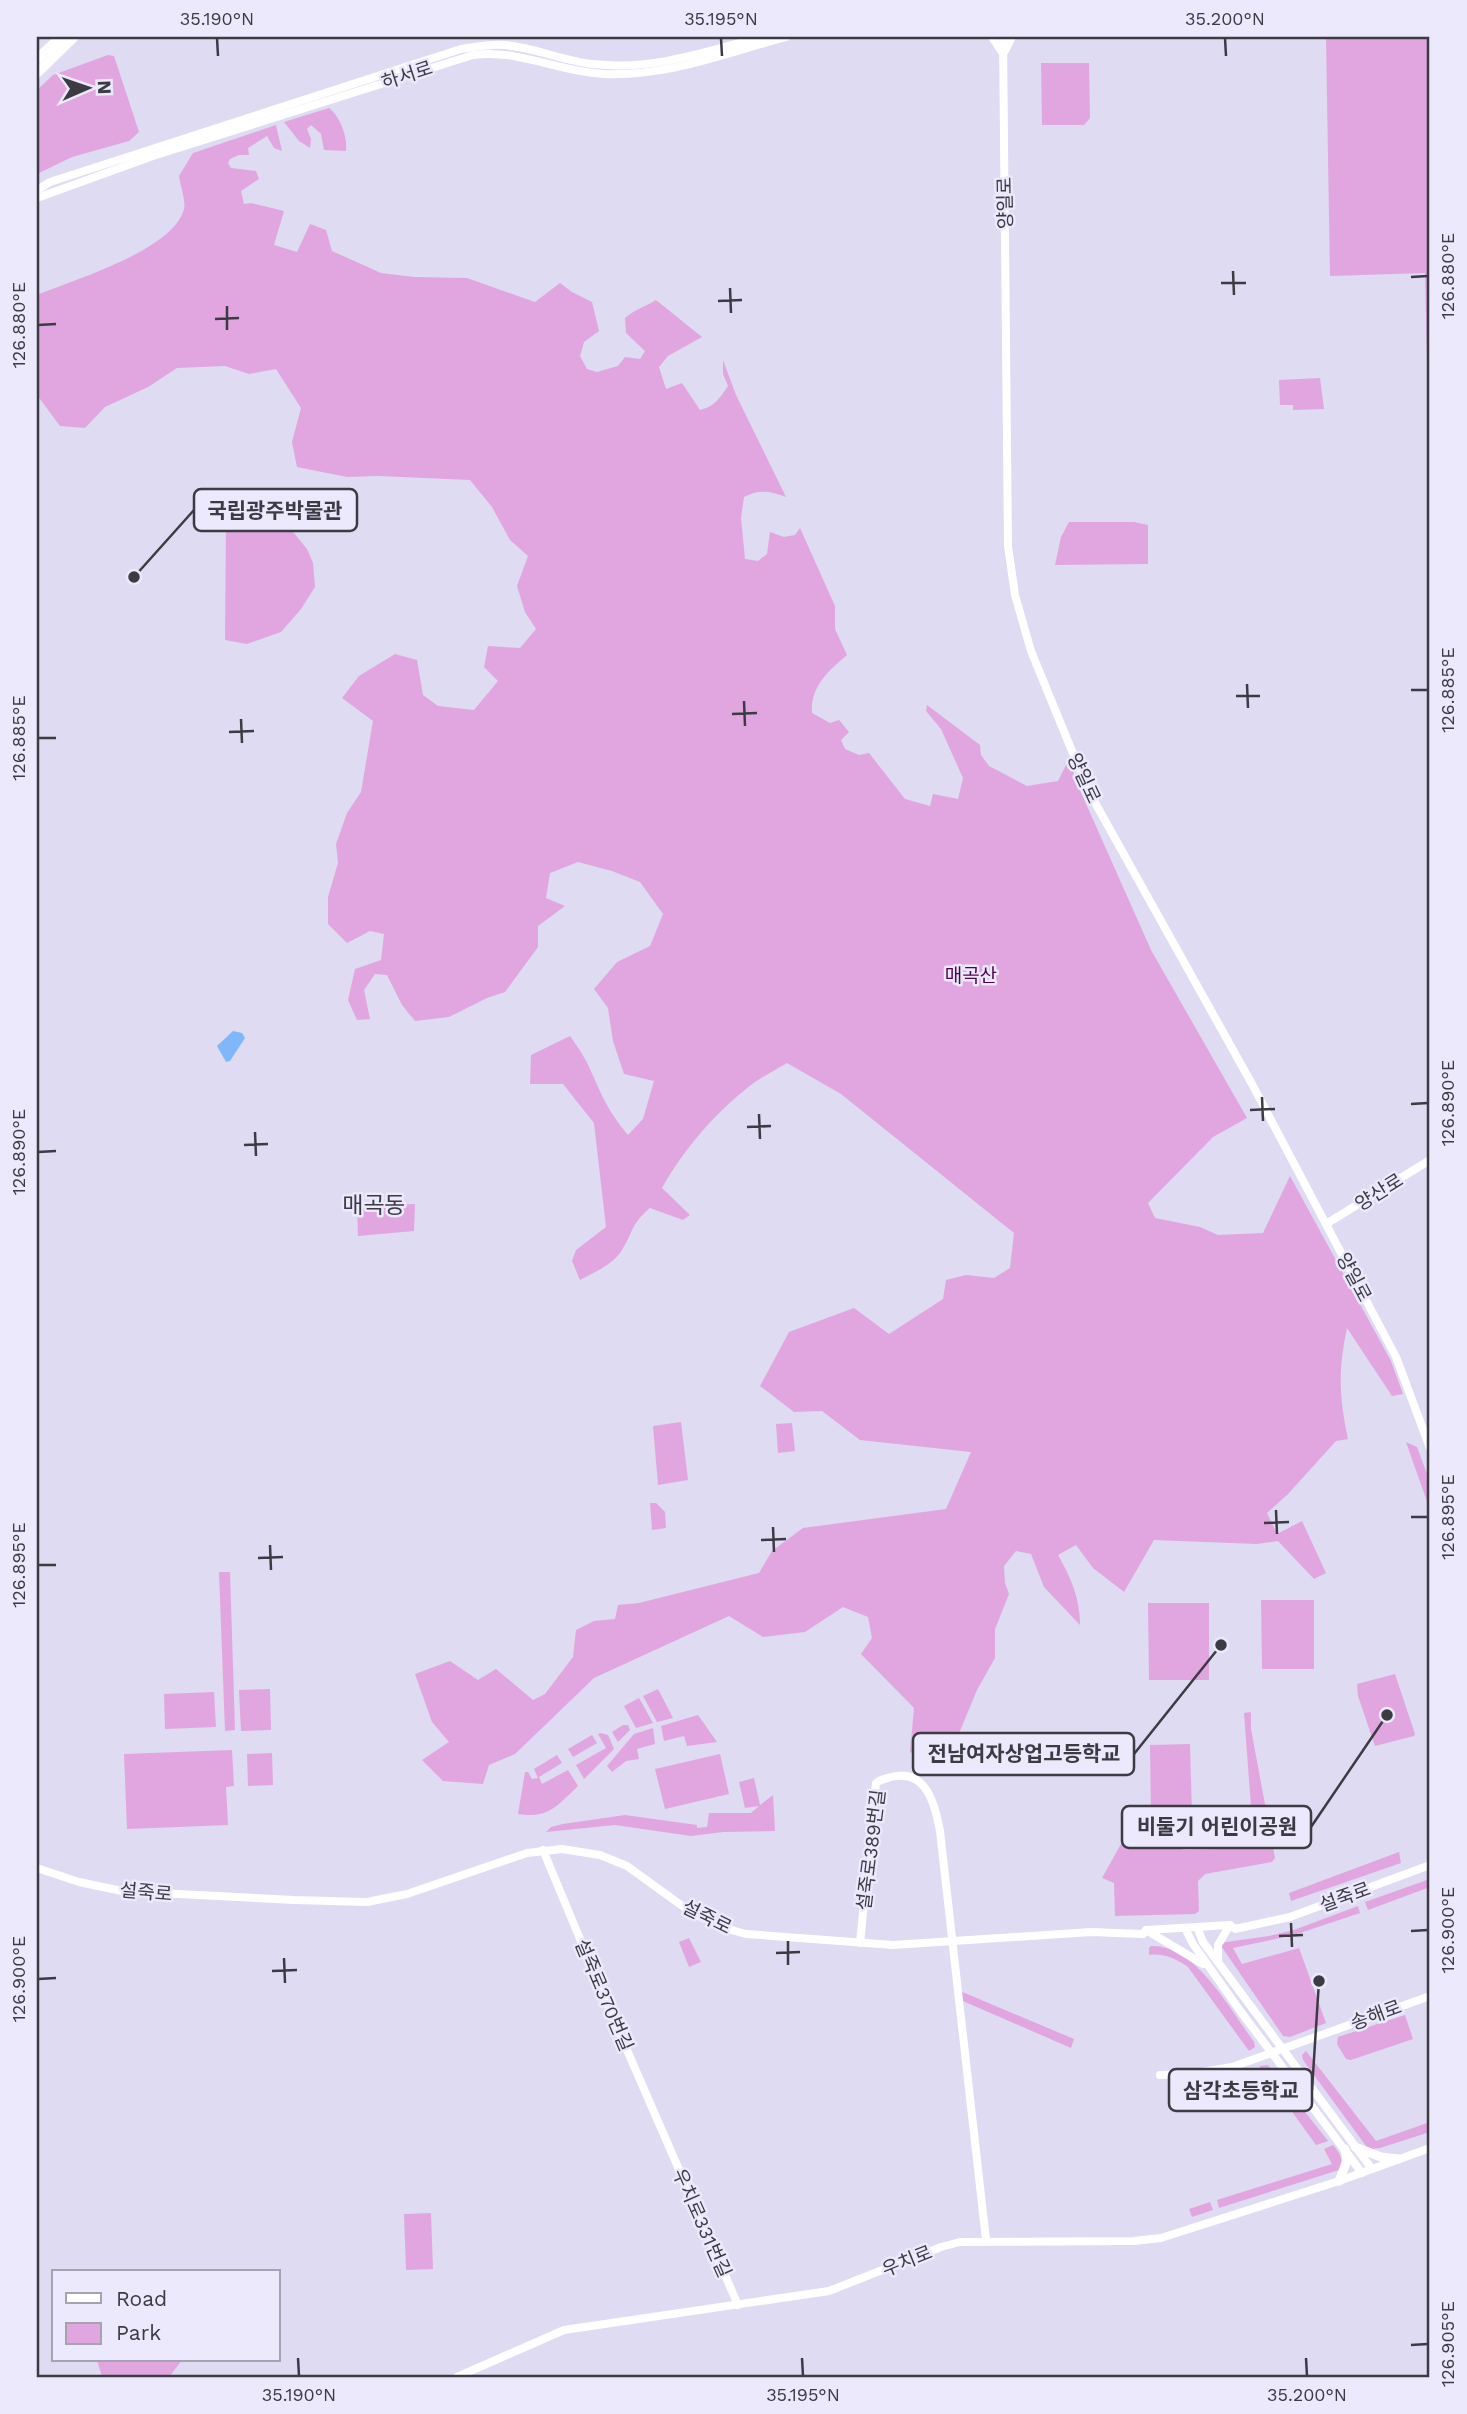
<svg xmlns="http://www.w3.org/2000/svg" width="1467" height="2414" font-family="'Work Sans','Noto Sans KR',sans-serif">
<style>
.green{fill:#e1a6df}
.water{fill:#7fb7f9}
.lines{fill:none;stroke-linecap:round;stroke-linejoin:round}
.secondary{stroke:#fff;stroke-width:8}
.primary{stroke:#fff;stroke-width:9}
.highway{stroke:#fff;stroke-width:10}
.ticks{fill:none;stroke:#3c3b44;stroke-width:2.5}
.labels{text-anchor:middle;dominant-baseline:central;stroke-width:5;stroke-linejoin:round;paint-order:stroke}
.street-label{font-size:19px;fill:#3c3b44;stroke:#ebe9fb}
.park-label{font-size:19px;fill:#510052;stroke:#ebe9fb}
.quarter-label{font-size:23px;fill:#3c3b44;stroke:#ebe9fb}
.leader{fill:none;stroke:#3c3b44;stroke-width:2.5}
.callout-dot{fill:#3c3b44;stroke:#ebe9fb;stroke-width:2.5}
.callout{fill:#ebe9fb;stroke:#3c3b44;stroke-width:2.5}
.callout-label{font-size:21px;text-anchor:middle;font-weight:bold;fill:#3c3b44}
.neatline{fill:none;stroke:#3c3b44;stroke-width:2.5}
.ticks-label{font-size:18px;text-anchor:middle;fill:#3c3b44}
</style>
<rect width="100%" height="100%" fill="#dedbf2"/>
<!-- green -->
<g class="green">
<path d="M1326,37H1430V363H1427L1425,273L1330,276Z"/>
<path d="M108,55L114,56L139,132L129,141L72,157L37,174V90L53,75Z"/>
<path d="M1041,63H1089L1090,118L1084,125H1042Z"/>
<path d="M329,108C340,116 348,138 346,151L324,150L321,134L311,125L307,129L311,139L310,148L299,141L284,122Z"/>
<path d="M276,125L282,151L274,148L267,136L248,148L249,155H239L230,159L228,163L231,168L256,171L259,179L241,191L244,204L251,203L284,211L274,245L297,252L310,224L326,230L332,251L381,273L414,277L467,278L535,302L560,283L572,292L592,302L599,331L584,342L580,356L587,369L597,372L618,366L625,357L640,359L645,351L626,333L625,318C635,309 645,307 656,300L702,337L668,356L659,367L666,389L682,383L700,410C714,407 720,398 728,386L723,374V360L736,395L786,497C770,491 759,489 744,497L741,518L745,559L758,561L767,554L770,532L784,537L795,535L800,528L835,606V629L847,655C829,670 810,687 812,713L830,723L839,720L849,732L841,740L845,749L859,755L869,753L905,799L930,806L933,794L958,799L963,778L941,729L926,711L927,705L980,745L981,755L989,766L1027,786L1058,781L1070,757L1075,779L1151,950L1247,1118L1213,1137L1148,1203L1155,1218L1200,1227L1218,1235L1263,1233L1290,1176L1391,1361L1403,1394L1392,1396L1347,1328C1338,1371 1339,1396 1348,1439L1336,1441L1288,1494L1267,1513L1277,1534L1302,1521L1326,1573L1314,1579L1278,1541L1257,1544L1154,1540L1124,1592L1093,1568L1076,1545L1058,1555C1071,1578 1080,1598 1080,1625L1044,1587L1031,1554L1016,1551L1004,1566L1005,1583L1009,1594L995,1629V1658L977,1690L950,1755L932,1761L910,1752L914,1708L861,1654L872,1638L868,1617L843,1607L805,1632L763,1637L729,1616L594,1678L515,1754L489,1765L483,1784L443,1781L422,1760L449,1742L432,1722L415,1674L450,1661L478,1680L496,1669L533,1700L545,1694L573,1657L576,1630L594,1621L615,1619L618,1605L639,1603L759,1573L772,1551L803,1528L946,1509L971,1452L860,1440L822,1411L794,1412L760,1386L789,1332L854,1308L889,1334L943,1299L946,1280L966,1275L994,1278L1010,1268L1014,1233L841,1094L787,1063C773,1071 758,1079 746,1089C713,1115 682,1152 662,1188L690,1215L683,1220L650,1208C630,1225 634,1231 622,1250C614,1264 593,1273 580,1280L572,1261L576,1250L606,1227L594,1123L563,1084H530L531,1055L570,1036C577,1046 585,1057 590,1069C602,1096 608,1111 628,1135L643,1119L654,1081L624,1074L613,1041L608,1008L594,989L617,962L650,946L663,914L640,882L612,871L578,862L550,873L546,898L565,906L538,926V947L505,992L487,998L449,1017L415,1021L402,1005L387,975L375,974L364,990L370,1019L357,1020L348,1000L355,969L381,960L384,934L370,931L347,943L328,924V897L338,863L336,844L347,813L361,792L373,721L342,698L359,676L395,654L417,660L423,695L438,706L474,710L498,681L484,667L488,646L520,648L536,629L525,612L517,586L528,556L510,540L492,507L470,480L378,476L347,477L297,467L292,442L301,408L276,369L249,374L225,366L177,368L148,387L105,407L85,428L60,426L37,395V295C73,280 174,250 184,209C186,200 180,185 179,176L193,153Z"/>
<path d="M1320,378L1324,409L1293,410V405H1280L1279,380Z"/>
<path d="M267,520L284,521L307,549L313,563L315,587L301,609L281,632L247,644L225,640L226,523L230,521Z"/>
<path d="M1069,522H1134L1148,525V564L1055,565L1061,537Z"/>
<path d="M415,1204L414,1231L358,1236L357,1206Z"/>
<path d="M681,1422L688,1480L658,1485L653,1426Z"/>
<path d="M792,1423L795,1451L778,1453L776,1424Z"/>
<path d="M1406,1442L1417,1447L1430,1482V1510Z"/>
<path d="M650,1503H656L665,1512L666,1528L652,1530Z"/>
<path d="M219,1572H230L235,1730L225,1731Z"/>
<path d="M1261,1600H1314V1669H1262Z"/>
<path d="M1148,1603H1209V1680H1149Z"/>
<path d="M1395,1674L1415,1734L1414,1736L1375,1746L1358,1696L1357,1684Z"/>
<path d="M270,1689L271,1730L241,1731L239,1690Z"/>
<path d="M658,1689L673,1718L657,1722L643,1696Z"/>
<path d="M214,1692L216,1727L165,1729L164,1694Z"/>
<path d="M639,1698L653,1723L636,1728L624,1706Z"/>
<path d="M1251,1712V1729L1275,1858L1272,1862L1205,1874L1198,1881L1199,1911L1195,1914L1115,1916L1114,1883L1102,1878L1126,1835L1130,1824H1149L1151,1841L1185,1850L1221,1849L1253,1833L1244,1713Z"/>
<path d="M698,1715L717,1742L687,1746L684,1736L664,1741L661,1726Z"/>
<path d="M623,1725H628L630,1730L618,1742L612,1732Z"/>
<path d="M653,1728L655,1744L637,1749L639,1759L626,1761L612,1772L607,1766L634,1734Z"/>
<path d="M601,1733L608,1735L614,1749L584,1779L576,1765L606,1748L598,1734Z"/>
<path d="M592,1735L597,1743L573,1757L568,1749Z"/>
<path d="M1190,1744L1192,1815L1151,1816L1150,1745Z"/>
<path d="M232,1750L234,1786L226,1787L228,1825L127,1829L124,1754Z"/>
<path d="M272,1753L273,1785L248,1786L247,1754Z"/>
<path d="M720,1754L729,1794L665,1809L655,1769Z"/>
<path d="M557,1755L562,1763L539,1777L542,1784L568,1770L578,1786C557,1806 548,1819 518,1814L525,1772H528L532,1779L538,1778L534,1769Z"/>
<path d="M754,1778L760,1805L773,1795L775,1831L723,1832L691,1836L615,1825L546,1832L551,1827L563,1824L625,1815L697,1825V1828L707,1827L709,1813H751L759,1806L745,1808L739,1782Z"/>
<path d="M1399,1852L1401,1863L1291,1901L1289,1893Z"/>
<path d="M1430,1879V1887L1368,1910L1365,1902Z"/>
<path d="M1358,1906L1360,1913L1294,1935L1233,1948L1242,1964L1299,1948L1326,2023L1290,2037L1283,2036L1219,1943L1269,1936L1294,1930Z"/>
<path d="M689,1938L701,1962L689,1967L679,1942Z"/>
<path d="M1151,1946C1195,1944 1231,2010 1254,2042L1255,2047L1249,2051L1188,1967C1176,1959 1164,1953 1149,1955V1948Z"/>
<path d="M960,1991L1074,2039L1071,2048L956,1998Z"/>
<path d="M1405,2015L1413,2039L1351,2060L1346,2059L1337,2044L1338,2037Z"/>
<path d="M1306,2051L1376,2141L1430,2122V2132L1380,2148L1372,2149L1366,2146L1303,2060L1302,2055Z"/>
<path d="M1268,2065L1328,2141L1316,2145L1259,2066Z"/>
<path d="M1333,2145C1340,2153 1344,2160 1339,2170L1219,2208L1217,2200L1332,2164L1324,2149Z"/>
<path d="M1210,2202L1213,2210L1192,2217L1189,2209Z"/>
<path d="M431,2213L433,2269L406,2270L404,2214Z"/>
<path d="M97,2360H182L169,2377H102Z"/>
</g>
<!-- water -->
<path class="water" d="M233,1031L242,1033L245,1038L230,1061L226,1062L217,1046Z"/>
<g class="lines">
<!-- secondary -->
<g class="secondary">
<path d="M992,37L1002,52"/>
<path d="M1003,37L1008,546L1015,595L1031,651L1088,790L1252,1084L1396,1357L1430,1448"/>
<path d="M1005,51L1012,37"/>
<path d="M37,190L50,182L461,49C475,47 489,44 504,45C533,47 563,61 593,64C651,71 706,52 761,37"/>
<path d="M37,198L153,156L473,55C520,49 558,72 604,74C667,77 726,53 786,37"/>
<path d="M1326,1224L1430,1160"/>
<path d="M543,1850L610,2011L738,2305"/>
<path d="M37,1868L79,1882L122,1891L294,1900L367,1902L407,1894L527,1853L562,1849L600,1855L627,1866L692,1913L728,1929L746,1934L893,1945L1091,1932L1143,1934L1146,1930L1230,1925L1235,1929L1290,1917L1430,1865"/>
<path d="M1197,1927L1203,1942L1372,2169"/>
<path d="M1185,1928L1193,1944L1241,2012L1362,2173"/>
<path d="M1146,1930L1203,1964"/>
<path d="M860,1943L876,1783C881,1779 885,1779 891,1777C926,1768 935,1804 940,1831L986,2240"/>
<path d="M1218,1959V1945L1230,1925"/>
<path d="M1160,2075L1190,2074L1232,2067L1430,1996"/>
<path d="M457,2377L564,2330L829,2291L941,2247L960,2242L1134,2241L1161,2238L1339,2181L1430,2148"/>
</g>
<!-- primary -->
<g class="primary">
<path d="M1355,2147L1381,2157L1399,2159"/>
<path d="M1339,2181L1347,2161L1345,2149"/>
</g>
<!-- highway -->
<g class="highway">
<path d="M37,59L61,37"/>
<path d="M37,73L74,37"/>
</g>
</g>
<!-- ticks -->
<path class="ticks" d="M217,38L218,56M721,38L722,56M1225,38L1226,56M1233,271L1234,295M1411,277L1428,276M1221,283H1246M730,288L731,313M718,301L742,300M227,306V330M215,319L239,318M38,325L56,324M1247,684L1248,708M1411,690H1428M1236,696H1260M744,701L745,726M732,714L757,713M241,719L242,743M229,732L254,731M38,738H56M1262,1097L1263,1121M1411,1104L1428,1103M1250,1110L1275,1109M759,1114L760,1139M747,1127L771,1126M255,1132L256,1156M244,1145L268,1144M38,1152L56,1151M1276,1510L1277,1534M1411,1517H1428M1264,1523L1289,1522M773,1527L774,1552M761,1540L786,1539M270,1545L271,1570M258,1558L283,1557M38,1565H56M1291,1923L1292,1947M1411,1931L1428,1930M1279,1936L1303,1935M788,1941V1965M776,1953L800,1952M284,1958L285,1983M272,1971L297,1970M38,1979L56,1978M1411,2345L1428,2344M298,2358L299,2376M802,2358L803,2376M1306,2358L1307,2376"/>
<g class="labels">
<!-- street labels -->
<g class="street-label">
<text transform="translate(407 75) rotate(-18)">하서로</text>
<text transform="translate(1005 203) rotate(-91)">양일로</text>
<text transform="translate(1084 778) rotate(65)">양일로</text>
<text transform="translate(1379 1192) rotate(-32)">양산로</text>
<text transform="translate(1354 1277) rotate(62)">양일로</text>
<text transform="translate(871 1850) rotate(-83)">설죽로389번길</text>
<text transform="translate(146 1892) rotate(5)">설죽로</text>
<text transform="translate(1345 1897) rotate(-20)">설죽로</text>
<text transform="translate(707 1917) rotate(26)">설죽로</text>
<text transform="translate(604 1995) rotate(67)">설죽로370번길</text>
<text transform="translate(1376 2015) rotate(-20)">송해로</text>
<text transform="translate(702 2223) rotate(66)">우치로331번길</text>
<text transform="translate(907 2261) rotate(-22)">우치로</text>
</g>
<!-- park labels -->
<g class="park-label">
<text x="971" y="975">매곡산</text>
</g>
<!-- quarter labels -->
<g class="quarter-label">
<text x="374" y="1205">매곡동</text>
</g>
</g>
<!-- callouts -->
<path class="leader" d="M134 577L194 510M1221 1645L1134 1754M1387 1715L1311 1827M1319 1981L1312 2090"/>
<g class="callout-dot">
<circle cx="134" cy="577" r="7"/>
<circle cx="1221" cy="1645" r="7"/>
<circle cx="1387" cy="1715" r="7"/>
<circle cx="1319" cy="1981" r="7"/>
</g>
<g class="callout">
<rect x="194" y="489" width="163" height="42" rx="7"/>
<rect x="913" y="1733" width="221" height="42" rx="7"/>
<rect x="1122" y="1806" width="189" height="42" rx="7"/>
<rect x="1169" y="2069" width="143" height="42" rx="7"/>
</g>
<g class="callout-label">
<text x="275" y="518">국립광주박물관</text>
<text x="1024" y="1761">전남여자상업고등학교</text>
<text x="1217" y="1834">비둘기 어린이공원</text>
<text x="1241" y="2098">삼각초등학교</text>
</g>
<!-- border -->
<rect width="1467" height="2414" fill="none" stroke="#ebe9fb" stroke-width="77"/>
<!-- legend -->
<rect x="52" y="2270" width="228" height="91" fill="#ebe9fb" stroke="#a5a3b2" stroke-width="2"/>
<rect x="66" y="2293" width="35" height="10" fill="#ffffff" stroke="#a5a3b2" stroke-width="2"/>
<text x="116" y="2306" font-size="21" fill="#3c3b44">Road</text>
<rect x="66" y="2323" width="35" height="21" fill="#e1a6df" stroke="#a5a3b2" stroke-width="2"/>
<text x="116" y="2340" font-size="21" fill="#3c3b44">Park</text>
<!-- north arrow -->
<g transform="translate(88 88) rotate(88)" stroke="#ebe9fb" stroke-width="5" paint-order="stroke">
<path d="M0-5L12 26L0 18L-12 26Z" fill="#3c3b44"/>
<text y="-10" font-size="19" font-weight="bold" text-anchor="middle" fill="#3c3b44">N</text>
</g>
<rect x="38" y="38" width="1390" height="2338" class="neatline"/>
<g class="ticks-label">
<text x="217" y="25">35.190°N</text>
<text x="721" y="25">35.195°N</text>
<text x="1225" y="25">35.200°N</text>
<text transform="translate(1448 276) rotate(-90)" y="6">126.880°E</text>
<text transform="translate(19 325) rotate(-90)" y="6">126.880°E</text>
<text transform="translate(1448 690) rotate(-90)" y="6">126.885°E</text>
<text transform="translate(19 738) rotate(-90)" y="6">126.885°E</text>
<text transform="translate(1448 1103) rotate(-90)" y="6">126.890°E</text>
<text transform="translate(19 1152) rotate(-90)" y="6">126.890°E</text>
<text transform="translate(1448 1517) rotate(-90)" y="6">126.895°E</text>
<text transform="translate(19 1565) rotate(-90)" y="6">126.895°E</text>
<text transform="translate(1448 1930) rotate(-90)" y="6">126.900°E</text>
<text transform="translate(19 1979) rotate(-90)" y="6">126.900°E</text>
<text transform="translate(1448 2344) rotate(-90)" y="6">126.905°E</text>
<text x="299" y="2401">35.190°N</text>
<text x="803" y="2401">35.195°N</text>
<text x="1307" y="2401">35.200°N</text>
</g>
</svg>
